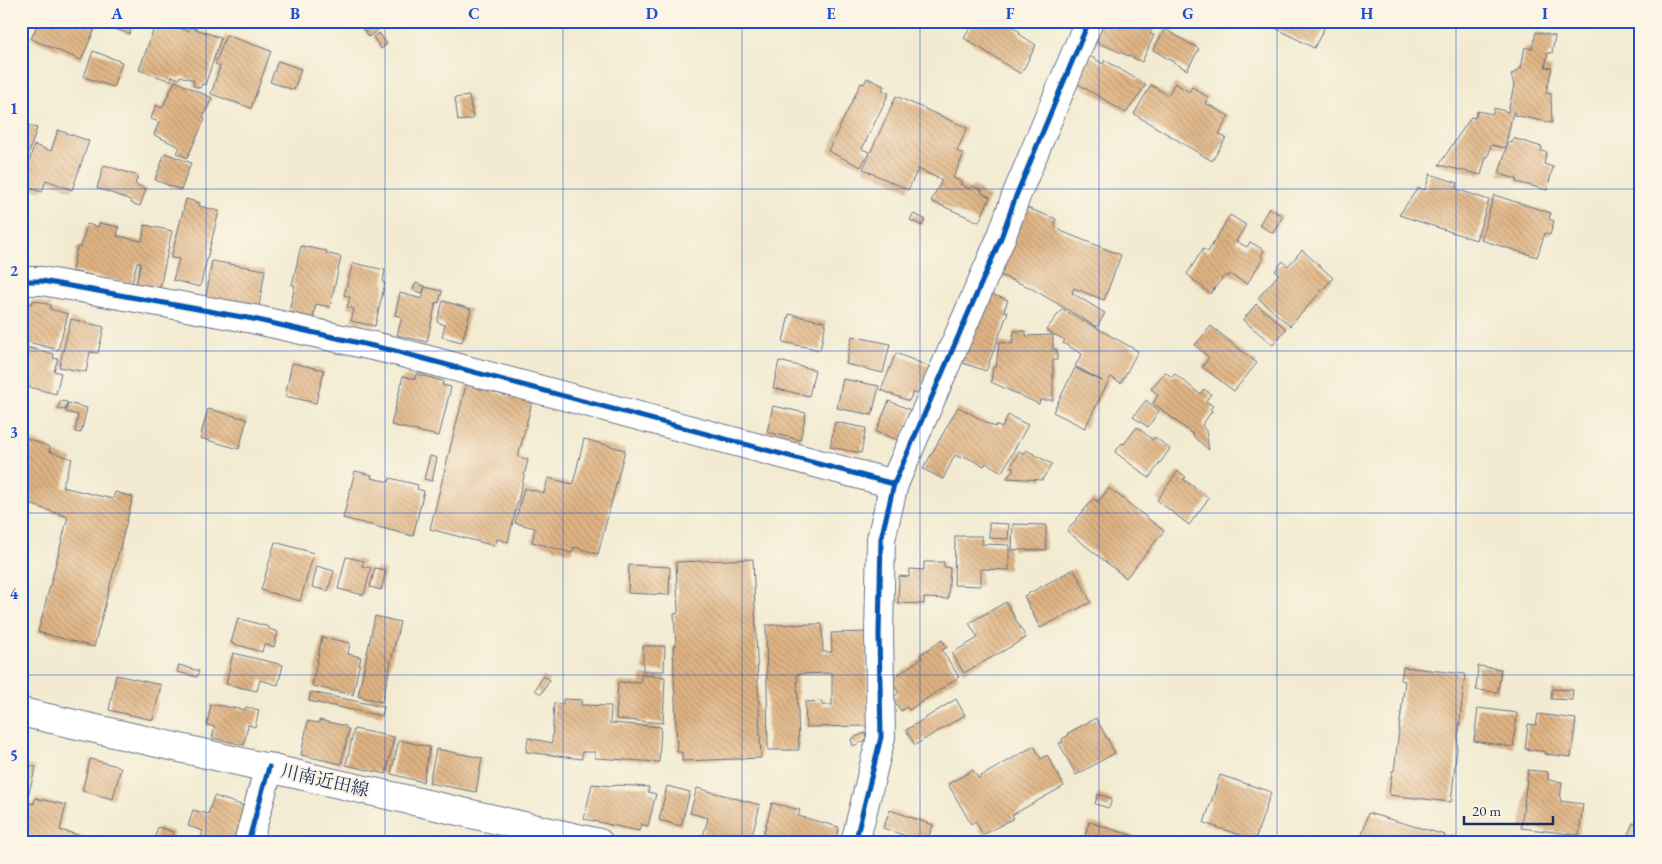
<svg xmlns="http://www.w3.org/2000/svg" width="1662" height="864" font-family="'EB Garamond','Noto Serif JP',serif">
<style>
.building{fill:url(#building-back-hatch)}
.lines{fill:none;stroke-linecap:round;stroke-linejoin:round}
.minor-casing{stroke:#667187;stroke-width:30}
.secondary-casing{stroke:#667187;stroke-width:30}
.minor{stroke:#fff;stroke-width:28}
.secondary{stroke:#fff;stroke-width:28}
.cycleway-casing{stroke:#fcf5e5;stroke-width:8}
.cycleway{stroke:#0057b8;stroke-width:5}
.grid{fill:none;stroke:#1d4ed8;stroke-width:1;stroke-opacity:0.55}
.labels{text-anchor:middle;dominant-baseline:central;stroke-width:4;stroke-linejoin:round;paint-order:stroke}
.street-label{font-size:18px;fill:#1b2f5e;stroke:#fcf5e5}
.neatline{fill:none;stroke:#1d4ed8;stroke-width:2}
.grid-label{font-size:16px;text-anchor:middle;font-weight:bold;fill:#1d4ed8}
</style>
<defs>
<pattern id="building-back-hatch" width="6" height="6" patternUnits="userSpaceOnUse" patternTransform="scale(1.25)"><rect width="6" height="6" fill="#e0b483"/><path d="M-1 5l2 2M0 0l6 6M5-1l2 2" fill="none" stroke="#b5936e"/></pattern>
</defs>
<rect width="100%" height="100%" fill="#fcf5e5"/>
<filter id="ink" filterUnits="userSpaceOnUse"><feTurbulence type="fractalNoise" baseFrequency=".02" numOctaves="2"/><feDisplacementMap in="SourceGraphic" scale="10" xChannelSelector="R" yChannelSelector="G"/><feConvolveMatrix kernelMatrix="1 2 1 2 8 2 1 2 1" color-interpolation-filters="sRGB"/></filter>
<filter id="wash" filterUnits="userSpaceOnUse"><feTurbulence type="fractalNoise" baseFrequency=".0096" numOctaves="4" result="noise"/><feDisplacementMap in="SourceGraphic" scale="20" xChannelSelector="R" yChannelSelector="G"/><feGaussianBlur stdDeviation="1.12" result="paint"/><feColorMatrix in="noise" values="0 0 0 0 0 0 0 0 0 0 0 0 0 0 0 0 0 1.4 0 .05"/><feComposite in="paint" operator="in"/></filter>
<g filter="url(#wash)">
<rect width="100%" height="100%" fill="#f2ebd2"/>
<g id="blocks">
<!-- building -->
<g class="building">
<path d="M39,21H134L129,34L98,22L81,60L31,39Z"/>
<path d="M357,21H371L378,30L369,37Z"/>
<path d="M975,21H991L995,24L997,21H1004L1020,32L1019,34L1036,45L1021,74L964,38Z"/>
<path d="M1096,21H1156L1150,34L1154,35L1142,62L1088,38Z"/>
<path d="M1262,21H1328L1314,48Z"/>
<path d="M162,22L188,31L190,27L221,38L205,85L202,84L200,88L193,86L194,80L180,76L179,79L172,76L171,81L139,70L156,23L160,25Z"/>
<path d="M1165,29L1199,49L1187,70L1153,50Z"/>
<path d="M1536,32L1555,36L1552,53H1548L1545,67L1552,68L1546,93L1551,94L1552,123L1514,115L1515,113L1513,112L1505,148L1491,145L1488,157H1486L1481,175L1439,165L1471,117L1475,118L1477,111L1493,114L1494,108L1508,112L1514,85L1511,75L1521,68L1525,47L1532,49Z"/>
<path d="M379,33L387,44L381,49L373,37Z"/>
<path d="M226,35L271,51L251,108L211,94L220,66L215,64Z"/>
<path d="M93,51L122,62L113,87L84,77Z"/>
<path d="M1085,53L1103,64L1105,60L1146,85L1126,113L1070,79Z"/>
<path d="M278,61L301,69L294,90L270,82Z"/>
<path d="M867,78L884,86L882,90L889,93L862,149L869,152L861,167L828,151L861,83L864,84Z"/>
<path d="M175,81L212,98L203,117L205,119L187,158L177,153L180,147L154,135L159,122L151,119L156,105L162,108Z"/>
<path d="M1175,83L1189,92L1192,87L1208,97L1205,103L1229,116L1219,134L1226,138L1212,161L1134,114L1151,85L1168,95Z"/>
<path d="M469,96L473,119L458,121L455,98Z"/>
<path d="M896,96L967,128L957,151L964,154L953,178L962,182L960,184L970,189L972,186L982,190L981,193L990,197L979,222L931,201L942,180L918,169L908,190L863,169Z"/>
<path d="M21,123L37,128L22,174H21Z"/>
<path d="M58,130L89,141L72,190L46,180L42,192L22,186L34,145L51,151Z"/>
<path d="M1513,138L1542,147L1541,151L1547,152L1544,164L1553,167L1547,190L1516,182L1517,179L1499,174L1508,142L1512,143Z"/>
<path d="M165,153L191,163L181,190L155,180Z"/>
<path d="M104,165L138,176L135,184L146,189L140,206L131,203V200L97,188Z"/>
<path d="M1430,174L1458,183L1456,189L1489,200L1476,240L1399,215L1418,188L1425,190Z"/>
<path d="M1494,195L1551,213L1549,219L1554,221L1550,235L1545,233L1537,257L1481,240Z"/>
<path d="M186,199L200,203L199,206L219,211L200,287L173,280L179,259L171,258Z"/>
<path d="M1020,205L1056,219L1054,225L1063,232L1121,255L1104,300L1074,288L1072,293L1105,313L1097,327L1029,287L992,272Z"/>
<path d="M1269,208L1283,216L1273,233L1259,225Z"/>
<path d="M913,214L925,219L922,226L910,220Z"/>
<path d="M1230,215L1246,225L1236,241L1247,247L1250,242L1264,250L1261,256L1263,258L1247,284L1229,274L1228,277L1225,275L1210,294L1187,274L1203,249L1208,252Z"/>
<path d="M99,223L119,227L117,236L142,241L145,225L172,231L160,288L136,284L141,263L137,262L132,284L72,271L77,247H81L87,224L98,227Z"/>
<path d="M301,246L327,251L326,253L341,257L330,307L316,304L313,318L289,312L295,285H292Z"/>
<path d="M1302,250L1333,278L1290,326L1258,298L1279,274L1275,271L1283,261L1288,266Z"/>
<path d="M212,261L265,270L259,306L206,297Z"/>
<path d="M353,263L385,270L383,283H385L375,326L351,321L354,309L347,307L350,297L344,295Z"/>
<path d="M416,283L425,286L422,293L413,290Z"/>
<path d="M425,287L442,291L439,303L436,302L427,342L397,335L402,317L395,315L400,293L422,299Z"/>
<path d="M985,292L1008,300L1004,311L1008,312L986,371L957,361Z"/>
<path d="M33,300L51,305L50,309L68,314L58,350L21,340V301L32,304Z"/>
<path d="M443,301L471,309L462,342L442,337L445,325L437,322Z"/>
<path d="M1256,304L1286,329L1273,345L1243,320Z"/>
<path d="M1062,309L1138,351L1121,383L1111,377L1107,384L1085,428L1053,412L1075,368L1102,381L1075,366L1082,354L1063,343L1065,340L1046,330Z"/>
<path d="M789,314L826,322L820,350L783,342Z"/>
<path d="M71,319L104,327L98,353L90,352L86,372L59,367Z"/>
<path d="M1211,326L1257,363L1234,391L1202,367L1209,358L1195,345Z"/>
<path d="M1014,331H1026V336L1053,335V349L1057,350V360H1053V400H1040L1039,404L991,382L993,367H996L999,342L1012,344Z"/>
<path d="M852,336L890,344L883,373L846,364Z"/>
<path d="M21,346L54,354L53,358L58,359L54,371L61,373L56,394L21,385Z"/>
<path d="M896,353L930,367L918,394L913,392L909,401L881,390Z"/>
<path d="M779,361L815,370L809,396L773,388Z"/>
<path d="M292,363L324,370L316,403L285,396Z"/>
<path d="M1165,372L1172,377L1175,374L1200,394L1204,389L1211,394L1206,401L1213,406L1210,409L1212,411L1202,425L1206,431L1209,450L1193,436L1194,435L1153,403L1158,395L1151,389Z"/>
<path d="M416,374L443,381L442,385L451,387L439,436L391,425L403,376L415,379Z"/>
<path d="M843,379L879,386L872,415L837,408Z"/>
<path d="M466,385L532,402L518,457L528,460L508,542L497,539L495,546L430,529Z"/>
<path d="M1146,400L1159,411L1148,427L1133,417Z"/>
<path d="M60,401L67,402L65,410L58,409Z"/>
<path d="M889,401L913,411L901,441L876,432Z"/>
<path d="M68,403L87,408L81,433L75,432L78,415L66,412Z"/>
<path d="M773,406L806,413L800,440L767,432Z"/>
<path d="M958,407L995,427L996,425L1002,428L1008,415L1028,425L1002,472L986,463L984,466L962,455L961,458L955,455L943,479L923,469Z"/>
<path d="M208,409L247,419L239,449L200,438Z"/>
<path d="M835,422L866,428L861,453L830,447Z"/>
<path d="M1137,427L1153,440L1155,437L1170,449L1149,478L1115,452L1122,443L1124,444Z"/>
<path d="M21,436L50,447L49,451L72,459L62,487L113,499L115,492L133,497L94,647L38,632L68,517L21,501Z"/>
<path d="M584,439L625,450L598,554L574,547L572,553L532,542L535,528L515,523L524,488L544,493L548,478L573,484Z"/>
<path d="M1026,450L1052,464L1042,480L1007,478L1014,468L1011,467L1019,451L1024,454Z"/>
<path d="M430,456L437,458L432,481L424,479Z"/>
<path d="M355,471L372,475L371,478L389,482L390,478L418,485L417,489L424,491L413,536L343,518Z"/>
<path d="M1178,471L1186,477L1183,479L1209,498L1189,525L1157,500Z"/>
<path d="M1109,488L1164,531L1126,578L1067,531L1093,499L1098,502Z"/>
<path d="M989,523L1009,524L1008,539L989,538Z"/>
<path d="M1013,524L1046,525V550H1012Z"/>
<path d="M955,536H982V544L1009,545V570L981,569V586L954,585Z"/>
<path d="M275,542L314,553L300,601L261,590Z"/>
<path d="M346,557L364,561L362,566L371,568L364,595L338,589Z"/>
<path d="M753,559L761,758L682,761V752H677L673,646H676L674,614L678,613L676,562Z"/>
<path d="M924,562H944V567L950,568L948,599L924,598V604L898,603L899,576L909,577L910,569L924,570Z"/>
<path d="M629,565L670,567L669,595L628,593Z"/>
<path d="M317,566L334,571L328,591L312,587Z"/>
<path d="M375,568L386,570L381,590L370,587Z"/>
<path d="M1074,569L1091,602L1040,628L1024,596Z"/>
<path d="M1006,602L1026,638L964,673L952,653L978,638L969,623Z"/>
<path d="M375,616L400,622L382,702L358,696Z"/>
<path d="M238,618L269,627V629L278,632L274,647L264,644L262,652L231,643Z"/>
<path d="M822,624L823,652H832L831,633L866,632L868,726L806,727L805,702L822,701V705H832V673L797,674L799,750H768L766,625Z"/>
<path d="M322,637L350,643L348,654L361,657L353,695L312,686Z"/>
<path d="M942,640L947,647L942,650L959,677L909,710L907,707L901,711L892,698L899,693L890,680L922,658L920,655Z"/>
<path d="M643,646H665L664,671H643Z"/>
<path d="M233,653L283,665L278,685L260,680L257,691L226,684Z"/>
<path d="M179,665L199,671L197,677L177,672Z"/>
<path d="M1478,666L1501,669L1498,692L1476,690Z"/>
<path d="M1403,667L1465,674L1451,802L1389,795L1392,771H1394L1405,681L1401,680Z"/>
<path d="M116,675L161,685L153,720L109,710Z"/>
<path d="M641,675L665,677L663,723L616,719L618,682L641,683Z"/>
<path d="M543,676L550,680L541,694L535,690Z"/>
<path d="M1552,689L1573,690L1572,700L1551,699Z"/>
<path d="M311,692L384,707L382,716L309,701Z"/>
<path d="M563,699L582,700L581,705L611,706L610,723L661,727L659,762L595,758V752H582V759L526,752L528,738L552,743L554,703L563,704Z"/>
<path d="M956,699L965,715L915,745L906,730Z"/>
<path d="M211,704L245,710L246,707L259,710L255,727L248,725L244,745L212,738L215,727L207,725Z"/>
<path d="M1478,708L1517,713L1513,747L1474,741Z"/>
<path d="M1538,714L1576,719L1571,757L1545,754L1546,752L1525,749L1528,724L1536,725Z"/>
<path d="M1096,718L1115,753L1076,775L1059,743L1063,742L1062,739L1069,735L1068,733Z"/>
<path d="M319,720L346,726V729H349L341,764L301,755L308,721L319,723Z"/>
<path d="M354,729L394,737L386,774L346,765Z"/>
<path d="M865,733L867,740L853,746L851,739Z"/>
<path d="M399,740L430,747L423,782L391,774Z"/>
<path d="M1034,746L1041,759L1047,755L1064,786L1012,815L1014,818L983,835L975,821L971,824L948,784L973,770L978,778Z"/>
<path d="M436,749L482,758L476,792L429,783Z"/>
<path d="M90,759L121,767L113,799L82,791Z"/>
<path d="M21,763L36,767L25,806L21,805Z"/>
<path d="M1528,770L1548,772V780L1562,782L1560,801L1583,804L1579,835L1521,828Z"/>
<path d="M1220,775L1271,792L1255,840L1204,823Z"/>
<path d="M592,784L612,786L618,785L649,787L648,792L656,794L648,826L641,824L639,831L584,819Z"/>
<path d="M667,786L690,792L681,826L659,820Z"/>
<path d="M697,788L760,805L750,843H712L702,840L708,818L690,813Z"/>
<path d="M1098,794L1112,799L1109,808L1095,804Z"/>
<path d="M214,796L247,807L236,843H199L203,831L188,826L193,810L208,814Z"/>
<path d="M35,798L66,805L60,830L107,843H24L26,836L23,835L30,803L34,804Z"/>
<path d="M772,803L800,810L798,816L839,827L835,843H761Z"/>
<path d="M890,810L933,825L926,843L883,828Z"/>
<path d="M1368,813L1445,835L1443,843H1360Z"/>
<path d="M1089,822L1153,842V843H1083Z"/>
<path d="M1633,823L1641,827V843H1624Z"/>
<path d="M158,827L174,832L172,839L183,843H153Z"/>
<path d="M1452,837L1469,842L1468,843H1451Z"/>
</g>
</g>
</g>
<g filter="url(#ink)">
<use href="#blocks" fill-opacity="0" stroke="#667187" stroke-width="1"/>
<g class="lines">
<!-- minor casing -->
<g class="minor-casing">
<g id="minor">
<path d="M21,281H42L253,319L395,351L894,484"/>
<path d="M248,843L269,767"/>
<path d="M855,843L881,737L879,634L881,539L894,484L1001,238L1016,196L1089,21"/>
</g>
</g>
<!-- secondary casing -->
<g class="secondary-casing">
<path id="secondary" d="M21,712L599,843"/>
</g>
<!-- minor -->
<use href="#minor" class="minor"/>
<!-- secondary -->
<use href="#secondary" class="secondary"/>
<!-- cycleway casing -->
<g class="cycleway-casing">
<g id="cycleway">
<path d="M21,281H42L253,319L395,351L894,484"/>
<path d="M248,843L269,767"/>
<path d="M855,843L881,737L879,634L881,539L894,484L1001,238L1016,196L1089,21"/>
</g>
</g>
<!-- cycleway -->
<use href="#cycleway" class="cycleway"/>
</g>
</g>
<!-- grid -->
<path class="grid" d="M206,21V843M385,21V843M563,21V843M742,21V843M920,21V843M1099,21V843M1277,21V843M1456,21V843M21,189H1641M21,351H1641M21,513H1641M21,675H1641"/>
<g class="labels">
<!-- street labels -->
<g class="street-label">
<text transform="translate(325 780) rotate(13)">川南近田線</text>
</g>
</g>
<!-- margin -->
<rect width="1662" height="864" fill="none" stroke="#fcf5e5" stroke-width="55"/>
<!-- scale -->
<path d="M1464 816v8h89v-8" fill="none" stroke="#1b2f5e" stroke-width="2.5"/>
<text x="1472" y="816" font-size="15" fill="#1b2f5e" stroke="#fcf5e5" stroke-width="4" paint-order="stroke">20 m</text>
<rect x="28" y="28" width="1606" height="808" class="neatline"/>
<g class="grid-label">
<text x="117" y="19">A</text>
<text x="295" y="19">B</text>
<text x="474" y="19">C</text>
<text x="652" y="19">D</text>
<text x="831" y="19">E</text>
<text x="1010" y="19">F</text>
<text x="1188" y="19">G</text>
<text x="1367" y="19">H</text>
<text x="1545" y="19">I</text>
<text x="14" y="114">1</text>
<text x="14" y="276">2</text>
<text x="14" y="438">3</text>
<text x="14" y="599">4</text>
<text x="14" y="761">5</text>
</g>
</svg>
